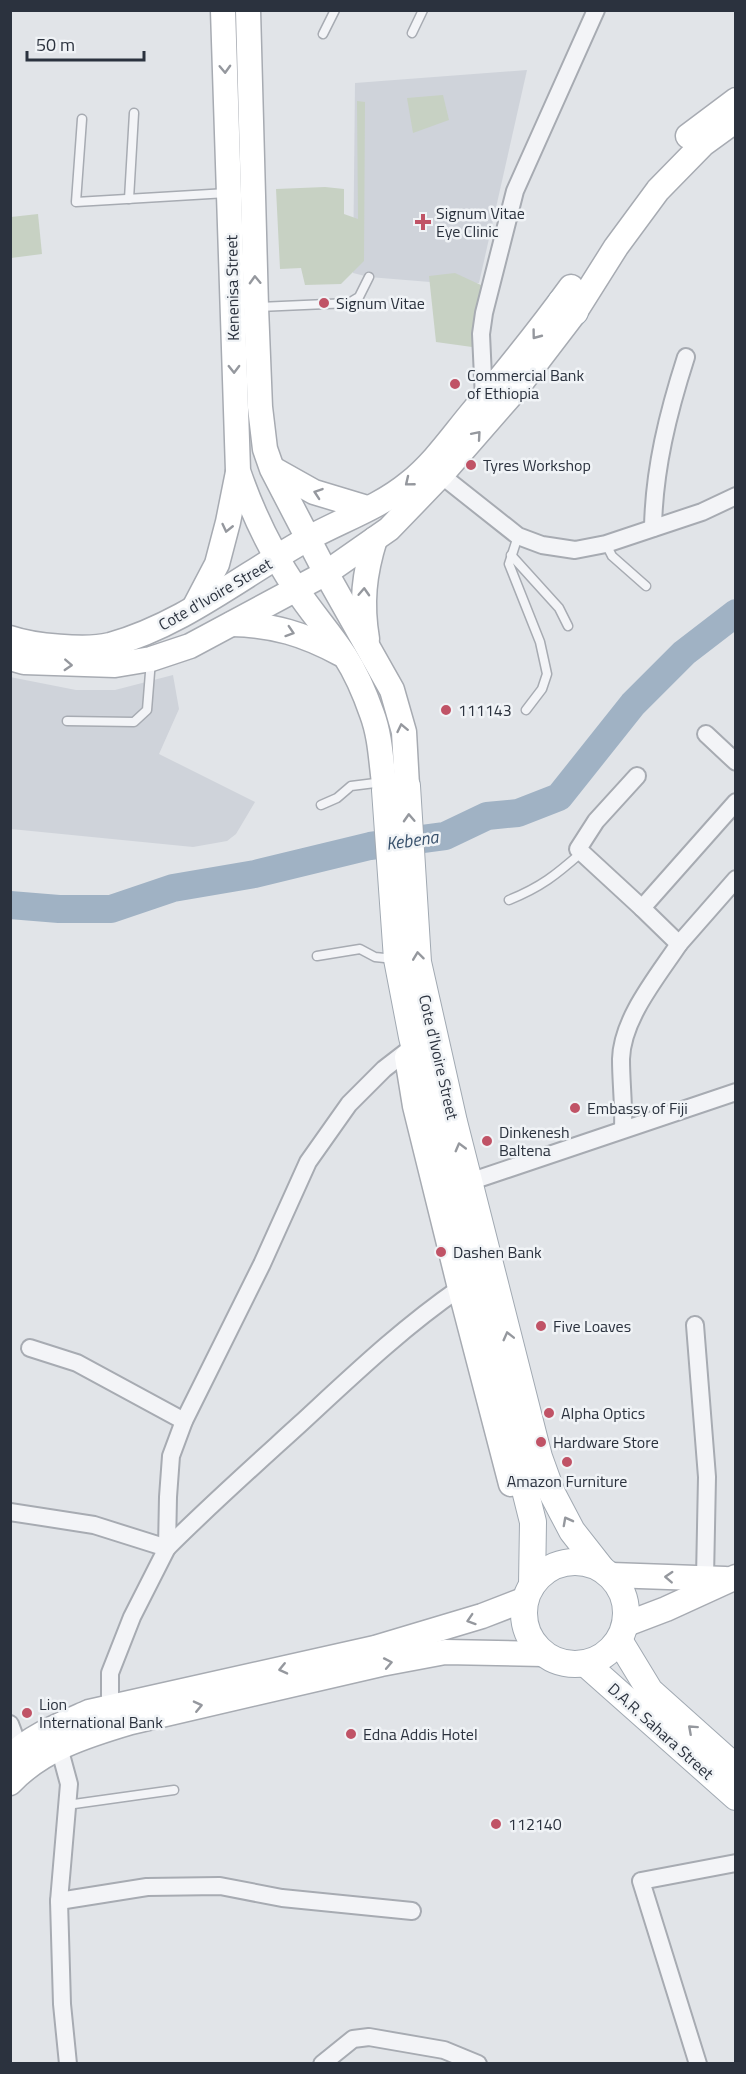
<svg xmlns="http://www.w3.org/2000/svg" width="746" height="2074" font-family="'Titillium Web',sans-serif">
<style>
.built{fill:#cfd3da}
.green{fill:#c7d1c3}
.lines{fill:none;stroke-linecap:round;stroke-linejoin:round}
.river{stroke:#a0b2c4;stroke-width:28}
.service-casing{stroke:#a7abb2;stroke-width:11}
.minor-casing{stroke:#a7abb2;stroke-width:20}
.secondary-casing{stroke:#a7abb2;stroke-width:27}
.primary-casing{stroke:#a1a9b2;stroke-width:28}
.service{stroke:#f3f4f7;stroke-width:8}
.minor{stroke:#f3f4f7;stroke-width:16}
.secondary{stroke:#fff;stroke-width:24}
.primary{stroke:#fff;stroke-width:26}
.oneway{stroke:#95989e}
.poi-dot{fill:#c05366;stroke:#f0f3f6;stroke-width:2}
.labels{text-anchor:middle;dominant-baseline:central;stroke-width:5;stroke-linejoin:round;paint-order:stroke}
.poi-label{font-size:16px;fill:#2b323e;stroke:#f0f3f6;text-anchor:start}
.street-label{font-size:16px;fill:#2b323e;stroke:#f0f3f6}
.water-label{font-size:18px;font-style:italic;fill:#39526d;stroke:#f0f3f6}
</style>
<rect width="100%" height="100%" fill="#e1e4e8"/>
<!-- built -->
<g class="built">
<path d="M527,70L479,283L467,285L369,277L353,273L355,83Z"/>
<path d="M173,675L179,709L159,754L255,802L236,834L227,841L193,847L11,829L10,677L76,690H115Z"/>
</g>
<!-- green -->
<g class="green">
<path d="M443,95L449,120L413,133L407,98Z"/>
<path d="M357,101L365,102L364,261L341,284L305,285L301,268L280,269L276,189L325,187L344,189V214L358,219Z"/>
<path d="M38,214L42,254L11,258V217Z"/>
<path d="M455,273L483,286L472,347L436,342L429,276Z"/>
</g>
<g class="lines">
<!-- river -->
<path class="river" d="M10,905L59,909H111L173,888L255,874L370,846L445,836L487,816L518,813L559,797L633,704L684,653L736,613"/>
<!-- service casing -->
<g class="service-casing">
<g id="service">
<path d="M412,33L423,10"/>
<path d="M323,34L335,10"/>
<path d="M82,119L76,202L227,193"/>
<path d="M129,199L134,113"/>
<path d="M259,307L349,303L359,297L369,277"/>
<path d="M518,536L509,564L540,642L547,674L542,689L526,710"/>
<path d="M606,544L612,556L646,586"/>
<path d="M511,555L559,608L568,626"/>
<path d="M67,721L134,722L147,710L151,660"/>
<path d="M321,805L337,798L351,786L383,782"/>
<path d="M509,900C541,887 556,875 582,852"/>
<path d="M317,956L360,949L375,957L394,959"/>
<path d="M67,1805L174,1790"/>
</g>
</g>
<!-- minor casing -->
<g class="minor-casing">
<g id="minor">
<path d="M484,399L481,334L484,313L515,191L596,10"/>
<path d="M441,475L518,536L542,545L575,550L606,544L702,512L736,496"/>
<path d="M653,528C654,469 668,413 686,357"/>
<path d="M706,734L736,762"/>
<path d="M637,776L596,821L578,849L642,908"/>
<path d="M736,802L642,908L679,944L736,879"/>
<path d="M623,1129C624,1105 621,1083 621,1059C622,1019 657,977 679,944"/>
<path d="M469,1182L736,1092"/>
<path d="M695,1325L707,1477L705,1578"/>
<path d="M30,1348L77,1363L184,1421"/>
<path d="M10,1512L94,1525L167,1548C210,1505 255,1465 300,1424C352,1376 402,1328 460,1288"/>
<path d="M110,1706V1673L132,1617L167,1548L168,1497L171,1456L184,1421L262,1264L308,1162L349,1104L384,1069L406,1052"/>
<path d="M10,1724L19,1748"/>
<path d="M59,1747L69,1784L59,1901L62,2004L68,2064"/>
<path d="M59,1901L147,1887L220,1886L282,1898L412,1911"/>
<path d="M322,2064L353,2039L369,2037L444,2050L478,2064"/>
<path d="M698,2064L641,1881L736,1863"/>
</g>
</g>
<!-- secondary casing -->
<g class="secondary-casing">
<g id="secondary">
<path d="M223,10L238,471C252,512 272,553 296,589C311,612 330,633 345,656C356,673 365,694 372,714C381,738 381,764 385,790"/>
<path d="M248,10L256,307L260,407L265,449L272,469L326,573L392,690L404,732L407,786"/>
<path d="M688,136L736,100"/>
<path d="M273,469L314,492L367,508"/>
<path d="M195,606L217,564L228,522L238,472"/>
<path d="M232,624C274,625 304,634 341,654"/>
<path d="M10,638C33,646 86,651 110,645C183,625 244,574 309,538C342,520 380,507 409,483C433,464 451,438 470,415C505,373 539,331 571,287"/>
<path d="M367,639C361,603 364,574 375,539"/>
<path d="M10,658L24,662L115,665L151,659L190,646L326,573L389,529L441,475L517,388L575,312L616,247L658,190L703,144L736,120"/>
<path d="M407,1057L415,1106L460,1288L511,1484"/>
<path d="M611,1575L725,1579"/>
<path d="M624,1625L666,1609L736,1577"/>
<path d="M10,1757C31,1736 62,1724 89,1712L375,1648L482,1616L526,1599"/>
<path d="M10,1783C42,1749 87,1735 131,1722L381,1664L445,1652L544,1654"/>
</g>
</g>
<!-- primary casing -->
<g class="primary-casing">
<g id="primary">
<path d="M561,302L575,312"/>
<path d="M407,786L418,962L454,1122L539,1457L552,1493L572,1531L601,1568"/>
<path d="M385,790L397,959L412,1037L533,1522L532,1585"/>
<circle cx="575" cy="1613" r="51"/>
<path d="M619,1640L650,1691L736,1768"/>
<path d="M586,1664L736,1797"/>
</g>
</g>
<!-- service -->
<use href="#service" class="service"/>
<!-- minor -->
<use href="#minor" class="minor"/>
<!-- secondary -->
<use href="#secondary" class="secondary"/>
<!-- primary -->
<use href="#primary" class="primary"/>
</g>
<!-- one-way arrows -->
<defs><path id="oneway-chevron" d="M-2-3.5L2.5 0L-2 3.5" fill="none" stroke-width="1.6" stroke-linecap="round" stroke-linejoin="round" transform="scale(1.5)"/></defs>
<g class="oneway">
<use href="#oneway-chevron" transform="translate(225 69) rotate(88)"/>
<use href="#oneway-chevron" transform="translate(255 280) rotate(-92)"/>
<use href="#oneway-chevron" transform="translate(536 335) rotate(127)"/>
<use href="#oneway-chevron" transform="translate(234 369) rotate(89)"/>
<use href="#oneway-chevron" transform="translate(477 435) rotate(-49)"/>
<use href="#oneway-chevron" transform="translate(409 482) rotate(141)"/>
<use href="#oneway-chevron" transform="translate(318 493) rotate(-161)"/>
<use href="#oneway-chevron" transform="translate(227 528) rotate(103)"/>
<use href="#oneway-chevron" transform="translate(364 592) rotate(-87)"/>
<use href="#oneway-chevron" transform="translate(290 632) rotate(18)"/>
<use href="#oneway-chevron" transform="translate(68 665) rotate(3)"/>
<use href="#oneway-chevron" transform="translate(402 728) rotate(-102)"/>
<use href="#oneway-chevron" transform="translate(409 818) rotate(-93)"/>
<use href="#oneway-chevron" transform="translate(418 956) rotate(-97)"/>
<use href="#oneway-chevron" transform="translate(460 1147) rotate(-105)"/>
<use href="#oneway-chevron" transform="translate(508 1336) rotate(-104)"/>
<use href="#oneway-chevron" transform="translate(567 1521) rotate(-118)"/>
<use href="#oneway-chevron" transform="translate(669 1577) rotate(-177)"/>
<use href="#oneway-chevron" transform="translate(471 1620) rotate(162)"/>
<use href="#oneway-chevron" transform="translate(388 1663) rotate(-11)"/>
<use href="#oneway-chevron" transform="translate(283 1669) rotate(167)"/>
<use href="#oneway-chevron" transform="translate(198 1706) rotate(-13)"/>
<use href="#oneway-chevron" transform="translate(692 1729) rotate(-138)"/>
</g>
<!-- markers -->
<g class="poi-dot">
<path d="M420 213h6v6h6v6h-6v6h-6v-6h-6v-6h6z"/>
<circle cx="324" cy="303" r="6"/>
<circle cx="455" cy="384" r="6"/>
<circle cx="471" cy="465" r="6"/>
<circle cx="446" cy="710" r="6"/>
<circle cx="575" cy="1108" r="6"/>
<circle cx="487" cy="1141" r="6"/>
<circle cx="441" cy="1252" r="6"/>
<circle cx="541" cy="1326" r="6"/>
<circle cx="549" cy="1413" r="6"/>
<circle cx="541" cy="1442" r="6"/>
<circle cx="567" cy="1462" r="6"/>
<circle cx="27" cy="1713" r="6"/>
<circle cx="351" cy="1734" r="6"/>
<circle cx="496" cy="1824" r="6"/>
</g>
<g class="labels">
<!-- poi labels -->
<g class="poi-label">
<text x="436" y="213">Signum Vitae<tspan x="436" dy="18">Eye Clinic</tspan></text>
<text x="336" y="303">Signum Vitae</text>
<text x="467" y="375">Commercial Bank<tspan x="467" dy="18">of Ethiopia</tspan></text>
<text x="483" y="465">Tyres Workshop</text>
<text x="458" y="710">111143</text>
<text x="587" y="1108">Embassy of Fiji</text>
<text x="499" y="1132">Dinkenesh<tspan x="499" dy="18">Baltena</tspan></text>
<text x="453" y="1252">Dashen Bank</text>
<text x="553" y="1326">Five Loaves</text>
<text x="561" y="1413">Alpha Optics</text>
<text x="553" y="1442">Hardware Store</text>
<text x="567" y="1481" text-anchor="middle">Amazon Furniture</text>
<text x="39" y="1704">Lion<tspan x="39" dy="18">International Bank</tspan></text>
<text x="363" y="1734">Edna Addis Hotel</text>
<text x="508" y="1824">112140</text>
</g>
<!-- street labels -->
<g class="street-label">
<text transform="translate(232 288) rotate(-91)">Kenenisa Street</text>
<text transform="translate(215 594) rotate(-30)">Cote d'Ivoire Street</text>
<text transform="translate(439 1057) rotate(77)">Cote d'Ivoire Street</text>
<text transform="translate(661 1731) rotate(42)">D.A.R. Sahara Street</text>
</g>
<!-- water labels -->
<g class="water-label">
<text transform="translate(412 840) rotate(-8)">Kebena</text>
</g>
</g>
<!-- border -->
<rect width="746" height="2074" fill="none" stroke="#2b323e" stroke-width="24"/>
<!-- scale -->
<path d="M27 51v9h117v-9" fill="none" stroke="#2b323e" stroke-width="3"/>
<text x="36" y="51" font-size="18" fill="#2b323e" stroke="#f0f3f6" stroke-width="4.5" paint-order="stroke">50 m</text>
</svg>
